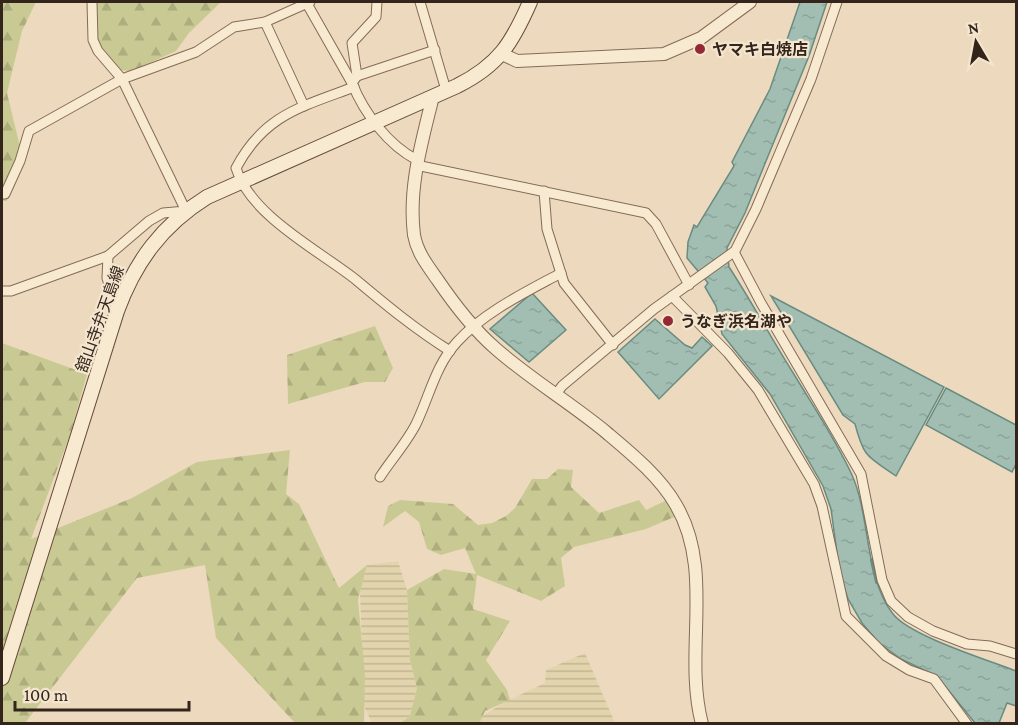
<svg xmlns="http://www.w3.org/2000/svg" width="1018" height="725" font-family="'Crimson Pro','Noto Sans JP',serif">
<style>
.farmland{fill:url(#farmland-rules)}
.forest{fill:url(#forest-firs)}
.water{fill:url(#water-ripples);stroke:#698c80;stroke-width:1.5}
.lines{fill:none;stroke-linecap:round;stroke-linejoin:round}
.stream{stroke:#698c80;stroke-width:4}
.minor-casing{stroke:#856b57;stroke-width:11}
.tertiary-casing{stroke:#856b57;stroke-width:14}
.secondary-casing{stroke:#664c3b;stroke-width:16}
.minor{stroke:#f8e9d1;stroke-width:9}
.tertiary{stroke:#f8e9d1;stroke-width:12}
.secondary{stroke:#f8e9d1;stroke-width:14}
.poi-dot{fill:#922934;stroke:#f4e5ce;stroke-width:2}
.labels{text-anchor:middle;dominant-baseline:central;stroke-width:4.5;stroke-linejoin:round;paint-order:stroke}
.poi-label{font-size:16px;font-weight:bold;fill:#34251c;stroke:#f4e5ce;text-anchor:start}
.street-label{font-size:16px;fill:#34251c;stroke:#f4e5ce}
</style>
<defs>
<pattern id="farmland-rules" width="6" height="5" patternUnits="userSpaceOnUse" patternTransform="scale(1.5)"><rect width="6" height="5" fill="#e2d4ac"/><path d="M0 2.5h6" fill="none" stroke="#c2b693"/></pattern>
<pattern id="forest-firs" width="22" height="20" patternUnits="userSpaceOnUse" patternTransform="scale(1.5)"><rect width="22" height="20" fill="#c9ca93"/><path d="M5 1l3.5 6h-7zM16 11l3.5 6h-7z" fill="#adad7e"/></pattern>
<pattern id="water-ripples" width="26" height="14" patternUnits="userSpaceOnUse" patternTransform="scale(1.5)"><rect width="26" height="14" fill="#a2beb3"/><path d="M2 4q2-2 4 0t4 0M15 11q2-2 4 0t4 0" fill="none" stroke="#8ca399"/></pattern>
</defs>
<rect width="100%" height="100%" fill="#eddabe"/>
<!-- farmland -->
<g class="farmland">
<path d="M398,561L407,590L410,660L417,688L410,716L402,723H372L364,706L360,591L367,565Z"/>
<path d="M585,653L615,723L479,724L481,717L507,701L545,683L546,670Z"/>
</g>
<!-- forest -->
<g class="forest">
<path d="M2,2H36L22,31L7,93L21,151L7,201H2Z"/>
<path d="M95,2H221L189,33L176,51L132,71L115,70L98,51Z"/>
<path d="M375,326L393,368L385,382H365L288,404L287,355Z"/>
<path d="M2,343L87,374L70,435L31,539L132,498L197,462L290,450L286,494L299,504L339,588L367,565L358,600L365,675L364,723H295L216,638L205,565L137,578L25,723H2Z"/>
<path d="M558,469L573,470L571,487L599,513L639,500L646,510L667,500L679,515L646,529L574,547L561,558L565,586L541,601L477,575L473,609L510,621L486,660L507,690L510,700L485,711L479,724L401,723L410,716L417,688L410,660L407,590L444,569L476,574L465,548L441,555L427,549L419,522L405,511L383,527L388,506L400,500L453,504L478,525L492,523L506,516L515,508L532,479H547Z"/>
</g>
<!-- water -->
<g class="water">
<path d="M800,2H827L809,56L764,166L745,213L727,248L729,267C752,302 772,340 795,376C815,409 836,440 852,475C871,518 864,577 893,614C910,636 988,660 1016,671V706L1007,703L999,723H975L937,676L901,659L879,643L862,623L848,599L840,575L831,509L823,486L770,394L722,334L716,306L705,287L708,283L687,258L688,242L694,225L697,227L734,166L732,162L770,89Z"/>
<path d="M532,293L566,330L529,362L490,329Z"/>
<path d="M771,296L944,387L896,476C867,456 864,458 855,424L843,415Z"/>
<path d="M655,319L685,345L692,348L702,337L712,346L659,399L618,352Z"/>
<path d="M946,388L1016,425V464L1012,472L926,425Z"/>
</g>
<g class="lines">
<!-- stream -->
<path class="stream" d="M872,560L877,582"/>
<!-- minor casing -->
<g class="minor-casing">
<g id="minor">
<path d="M306,2L352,83"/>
<path d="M377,2L376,17L352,43L357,76L352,83C364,113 388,145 417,160"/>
<path d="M420,2L446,90"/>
<path d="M265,22L304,106"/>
<path d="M357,76L435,50"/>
<path d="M354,87C301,107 264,115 236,168C250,215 318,250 355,279C386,305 415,329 450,351"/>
<path d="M416,165L646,213L656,224L689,285"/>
<path d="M544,191L547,229L564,283L613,345"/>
<path d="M2,194H5L20,161L29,131L122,79L196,52L234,27L265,22L310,2"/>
<path d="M734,252L761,303L861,474L882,580L891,601L908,617L933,631L967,644L990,646L1016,654"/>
<path d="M108,256L107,278L117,311"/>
<path d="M2,291H11L108,256L149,221L163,213L186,211L122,79L98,51L93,40L92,2"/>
<path d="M672,296L728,353L758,390L814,484L822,506L846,616L886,656L909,670L934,679L967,724"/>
<path d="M557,393L562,386L654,309L735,251L756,209L811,79L837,2"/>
<path d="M380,477C391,460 407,442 416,424C430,395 435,366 457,342C484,312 526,292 561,273"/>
</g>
</g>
<!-- tertiary casing -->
<g class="tertiary-casing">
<g id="tertiary">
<path d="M502,54L517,61L664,54L701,38L750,2"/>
<path d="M433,96C422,142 408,187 414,235C417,252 427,265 437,279C454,304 472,328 495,348C530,379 571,403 607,433C632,454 660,477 676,505C715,571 683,652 702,724"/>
</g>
</g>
<!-- secondary casing -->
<g class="secondary-casing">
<path id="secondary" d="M2,678L117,311C135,262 162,225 207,197L457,86C499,65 512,43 530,2"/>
</g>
<!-- minor -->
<use href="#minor" class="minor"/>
<!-- tertiary -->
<use href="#tertiary" class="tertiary"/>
<!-- secondary -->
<use href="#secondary" class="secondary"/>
</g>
<!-- markers -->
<g class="poi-dot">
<circle cx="700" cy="49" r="6"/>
<circle cx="668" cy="321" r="6"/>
</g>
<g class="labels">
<!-- poi labels -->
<g class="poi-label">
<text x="712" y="49">ヤマキ白焼店</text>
<text x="680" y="321">うなぎ浜名湖や</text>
</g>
<!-- street labels -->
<g class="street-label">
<text transform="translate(100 319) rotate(-70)">舘山寺弁天島線</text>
</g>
</g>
<!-- border -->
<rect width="1018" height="725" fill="none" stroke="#34251c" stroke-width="6"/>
<!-- north arrow -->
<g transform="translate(976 42) rotate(350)" stroke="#f4e5ce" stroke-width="4.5" paint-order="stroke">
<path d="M0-4.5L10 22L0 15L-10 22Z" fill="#34251c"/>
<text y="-9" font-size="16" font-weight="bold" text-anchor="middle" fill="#34251c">N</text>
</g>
<!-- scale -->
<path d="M15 701v9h174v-9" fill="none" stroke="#34251c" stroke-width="3"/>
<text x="24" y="701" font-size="18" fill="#34251c" stroke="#f4e5ce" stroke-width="4.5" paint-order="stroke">100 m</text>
</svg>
